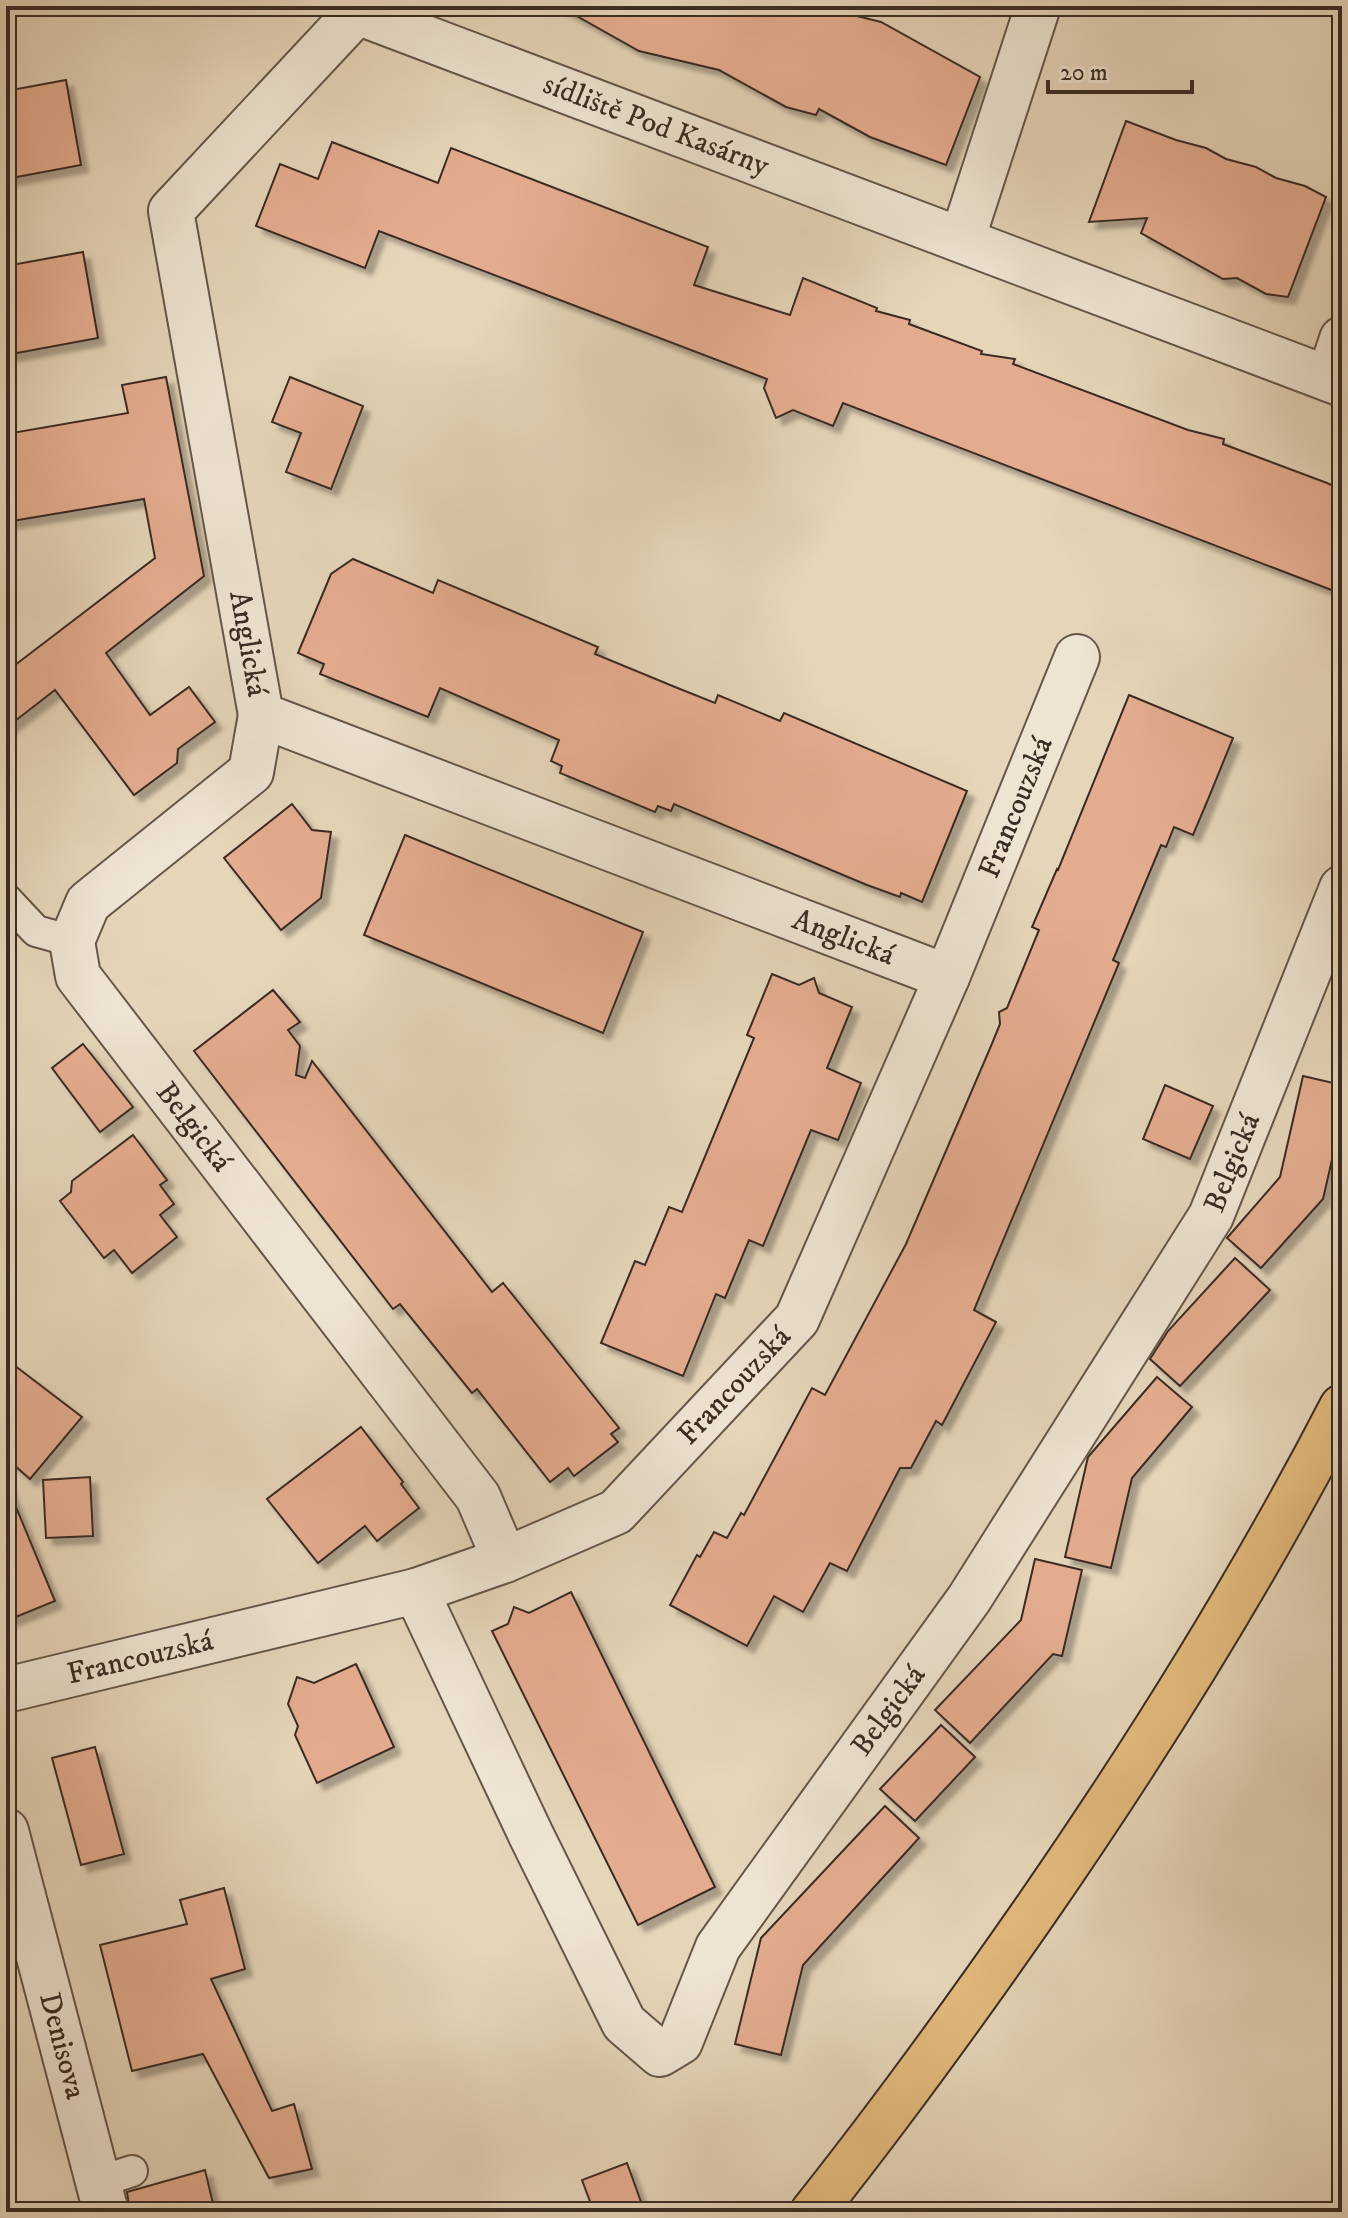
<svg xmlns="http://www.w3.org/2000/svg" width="1348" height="2218" font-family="'IM FELL DW Pica',serif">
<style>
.building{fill:#e4ac8f;stroke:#3a2c24;stroke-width:2;filter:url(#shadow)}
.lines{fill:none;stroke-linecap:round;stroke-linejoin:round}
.service-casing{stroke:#655649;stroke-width:34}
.minor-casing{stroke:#655649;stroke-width:48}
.primary-casing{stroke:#3a2c24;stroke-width:48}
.service{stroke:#eee4d2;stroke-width:30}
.minor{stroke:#eee4d2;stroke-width:44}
.primary{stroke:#e2ba7c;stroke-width:44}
.labels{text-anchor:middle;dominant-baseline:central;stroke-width:8;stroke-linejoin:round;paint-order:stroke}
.street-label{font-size:30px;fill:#3a2c24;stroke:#eee4d2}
</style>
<defs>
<filter id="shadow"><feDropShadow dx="7" dy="7" stdDeviation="2" flood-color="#0004"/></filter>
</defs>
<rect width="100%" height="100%" fill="#e5d5b9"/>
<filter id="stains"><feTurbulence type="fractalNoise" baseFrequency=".0025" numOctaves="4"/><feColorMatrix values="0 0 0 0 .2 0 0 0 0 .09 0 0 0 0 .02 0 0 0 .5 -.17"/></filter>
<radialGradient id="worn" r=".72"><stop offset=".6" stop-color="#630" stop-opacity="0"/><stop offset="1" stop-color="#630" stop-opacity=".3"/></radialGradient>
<!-- building -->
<g class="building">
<path d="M559,6H838L853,15L881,22L980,77L946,165L870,137L819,109L816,115L786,107L719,70L639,51Z"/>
<path d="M66,80L81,165L6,179V91Z"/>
<path d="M1126,121L1176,140L1206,148L1226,159L1256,167L1276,178L1305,186L1326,197L1288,297L1266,294L1237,278L1223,279L1141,233L1147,218L1089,222Z"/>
<path d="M332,142L438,183L451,148L708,247L694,285L790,315L803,278L877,308L876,311L910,320L909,324L982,351L981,354L1015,359L1013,364L1188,430L1224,439L1223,444L1327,483L1342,490V594L843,403L833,426L793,410L776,418L764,388L767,379L379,231L365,268L256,226L280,164L318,179Z"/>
<path d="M83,252L98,338L6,355V266Z"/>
<path d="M166,377L204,576L106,653L150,715L189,687L215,722L178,749L177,763L134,795L55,690L6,728V672L155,558L144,499L6,522V434L128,413L122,385Z"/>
<path d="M290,377L363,406L331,489L286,472L301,433L272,422Z"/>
<path d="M353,559L433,593L438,580L598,647L595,654L675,687L715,703L718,695L780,721L784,713L967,791L922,902L901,893L900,897L867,885L674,804L671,811L658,806L655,812L560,773L562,766L551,761L559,740L440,688L428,717L320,674L324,664L298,653L331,574Z"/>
<path d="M1129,695L1233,738L1209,797L1193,835L1174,827L1166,847L1161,845L1113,960L1119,963L974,1310L996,1322L942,1425L936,1421L911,1468H900L847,1571L830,1563L803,1612L774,1596L747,1646L670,1605L697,1555L700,1557L714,1532L727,1538L741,1513L744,1515L812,1388L825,1395L906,1244L991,1046L1000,1024L999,1012L1007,1008L1039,930L1032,927L1057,869L1058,870Z"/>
<path d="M292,804L312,830L331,832L321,898L281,930L224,858Z"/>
<path d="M405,835L643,932L603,1033L364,935Z"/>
<path d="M772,974L799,985L814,978L819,993L852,1007L827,1068L861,1083L838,1140L811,1130L763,1246L749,1240L725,1298L716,1294L683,1376L601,1343L635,1261L645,1265L669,1207L682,1212L754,1038L747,1035Z"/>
<path d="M273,990L300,1022L288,1030L300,1046L296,1075L305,1078L312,1061L492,1292L503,1283L619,1428L611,1434L618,1442L574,1476L568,1468L550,1482L477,1389L472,1393L400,1304L393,1309L194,1051Z"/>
<path d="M83,1044L133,1107L100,1132L52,1068Z"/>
<path d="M1303,1076L1342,1085V1116L1323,1199L1261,1268L1227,1238L1280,1177Z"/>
<path d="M1165,1085L1213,1106L1190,1159L1143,1139Z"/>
<path d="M133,1135L167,1180L160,1185L174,1204L160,1215L177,1237L132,1273L114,1250L104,1258L60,1201L71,1192L72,1181Z"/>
<path d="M1235,1258L1270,1290L1180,1386L1150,1359L1168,1331Z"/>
<path d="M6,1359L82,1417L30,1479L6,1458Z"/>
<path d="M1157,1377L1192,1407L1132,1478L1111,1568L1065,1557L1088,1457Z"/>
<path d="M361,1427L403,1482L401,1484L419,1508L377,1541L365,1526L318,1563L267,1499Z"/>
<path d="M90,1477L93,1536L46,1538L43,1480Z"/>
<path d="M6,1483L55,1601L6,1621Z"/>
<path d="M1035,1559L1082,1570L1062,1656L1053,1654L970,1743L935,1710L1021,1620Z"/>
<path d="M571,1592L715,1887L638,1925L492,1631L508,1624L514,1607L529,1613Z"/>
<path d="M356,1664L394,1747L317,1783L295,1735L298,1726L288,1704L297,1677L314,1683Z"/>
<path d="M941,1725L975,1757L915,1821L880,1789Z"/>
<path d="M95,1747L124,1854L81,1865L52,1758Z"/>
<path d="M885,1806L919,1838L803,1965L781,2055L735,2044L761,1938Z"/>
<path d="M224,1888L245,1969L211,1979L272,2111L294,2104L312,2169L269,2178L203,2054L132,2071L100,1945L187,1924L180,1900Z"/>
<path d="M627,2163L641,2202L612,2212H594L582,2180Z"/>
<path d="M205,2170L215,2212H130L127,2192Z"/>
</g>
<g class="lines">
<!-- service casing -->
<g class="service-casing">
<g id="service">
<path d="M6,899L36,931L72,941"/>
<path d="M99,2182L132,2171"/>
</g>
</g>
<!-- minor casing -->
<g class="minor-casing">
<g id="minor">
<path id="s1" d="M356,6L357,12L1342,384"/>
<path id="s2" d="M357,12L171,211L261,715L947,977"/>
<path d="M962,240L1038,6"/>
<path d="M1329,379L1342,339"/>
<path id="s3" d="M261,715L251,772L88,903L72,941L78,976L478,1497L505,1560"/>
<path id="s4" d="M416,1591L531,1835L624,2023L660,2054L680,2042L718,1947L969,1599L1211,1216L1342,888"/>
<path id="s5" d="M6,1690L416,1591L505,1560L616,1512L797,1319L947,977L1077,657"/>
<path id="s6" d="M6,1831L106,2212"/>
</g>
</g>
<!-- primary casing -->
<g class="primary-casing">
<path id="primary" d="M813,2212C890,2115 962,2016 1033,1914C1146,1751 1251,1583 1342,1407"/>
</g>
<!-- service -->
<use href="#service" class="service"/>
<!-- minor -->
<use href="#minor" class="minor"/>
<!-- primary -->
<use href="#primary" class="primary"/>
</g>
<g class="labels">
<!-- street labels -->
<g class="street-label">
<text stroke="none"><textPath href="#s1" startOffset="326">sídliště Pod Kasárny</textPath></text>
<text stroke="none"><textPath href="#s2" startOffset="712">Anglická</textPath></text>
<text stroke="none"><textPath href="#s5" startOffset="1458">Francouzská</textPath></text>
<text stroke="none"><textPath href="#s2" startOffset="1408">Anglická</textPath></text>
<text stroke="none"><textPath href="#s3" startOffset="534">Belgická</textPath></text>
<text stroke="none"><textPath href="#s4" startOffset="1592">Belgická</textPath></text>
<text stroke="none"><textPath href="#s5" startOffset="810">Francouzská</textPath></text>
<text stroke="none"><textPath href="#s5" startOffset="138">Francouzská</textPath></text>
<text stroke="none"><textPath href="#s4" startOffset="944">Belgická</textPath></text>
<text stroke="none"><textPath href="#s6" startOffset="222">Denisova</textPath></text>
</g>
</g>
<!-- margin -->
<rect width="1348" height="2218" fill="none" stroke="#e5d5b9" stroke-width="32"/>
<rect x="8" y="8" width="1332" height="2202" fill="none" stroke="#3a2c24" stroke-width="4"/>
<rect x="16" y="16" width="1316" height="2186" fill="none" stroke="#3a2c24" stroke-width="2"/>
<!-- scale -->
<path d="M1048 80v12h144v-12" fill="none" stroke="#3a2c24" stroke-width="4"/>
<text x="1060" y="80" font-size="24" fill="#3a2c24" stroke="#eee4d2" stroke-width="6" paint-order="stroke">20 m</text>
<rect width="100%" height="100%" filter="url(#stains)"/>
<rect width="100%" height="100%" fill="url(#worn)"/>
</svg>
